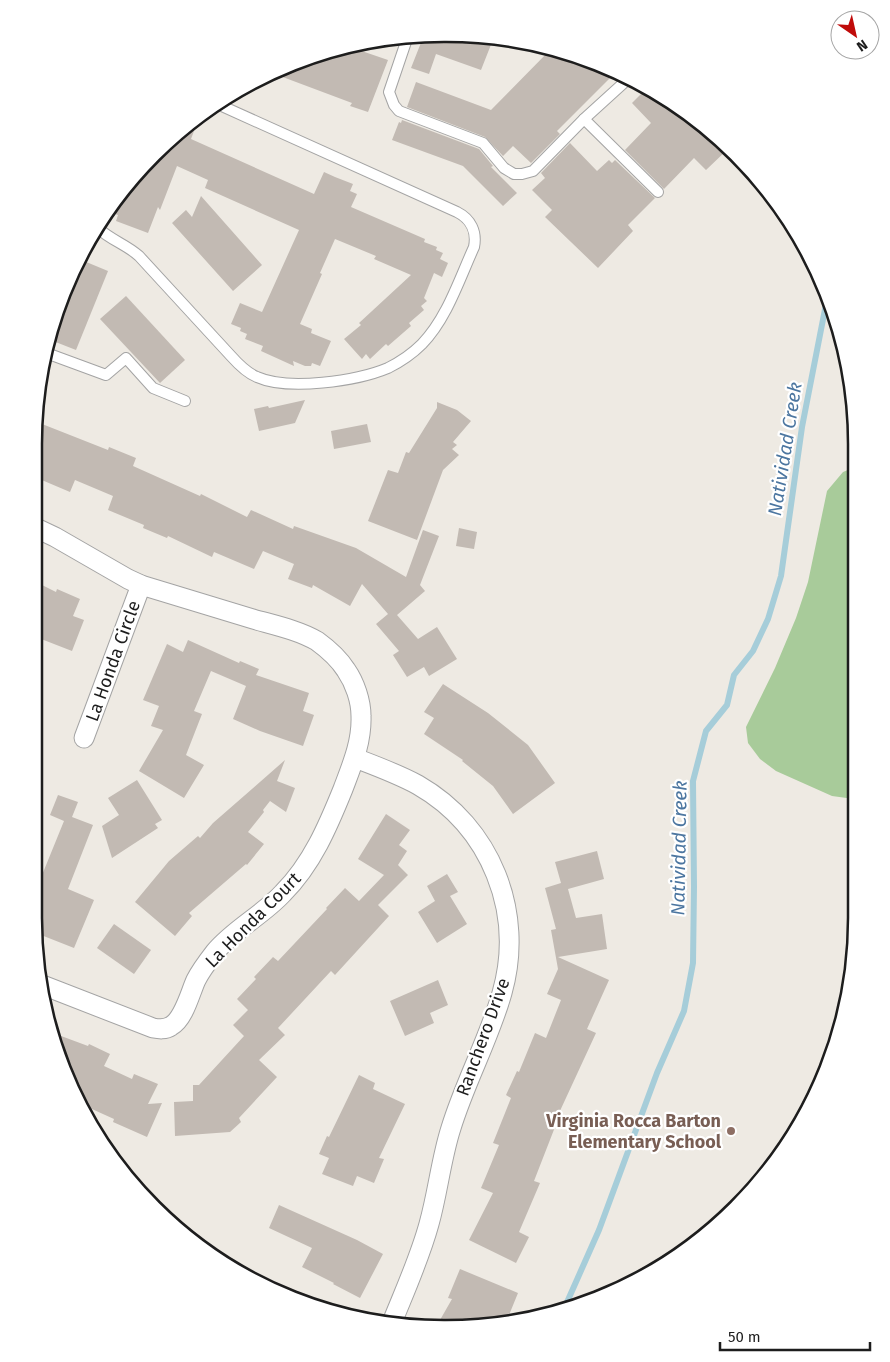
<svg xmlns="http://www.w3.org/2000/svg" width="890" height="1362" font-family="'Fira Sans',sans-serif">
<style>
.forest{fill:#a8cb9a}
.lines{fill:none;stroke-linecap:round;stroke-linejoin:round}
.stream{stroke:#a6cdd9;stroke-width:6}
.building{fill:#c2bab3}
.service-casing{stroke:#a4a4a4;stroke-width:12}
.minor-casing{stroke:#a4a4a4;stroke-width:21}
.service{stroke:#fff;stroke-width:10}
.minor{stroke:#fff;stroke-width:19}
.education-dot{fill:#8d6e63;stroke:#fff;stroke-width:2}
.labels{text-anchor:middle;dominant-baseline:central;stroke-width:4.5;stroke-linejoin:round;paint-order:stroke}
.street-label{font-size:18px;fill:#1d1d1d;stroke:#fff}
.education-label{font-size:18px;font-weight:bold;fill:#785e54;stroke:#fff;text-anchor:end}
.water-label{font-size:19px;font-style:italic;fill:#4c76a0;stroke:#fff}
.rim{fill:none;stroke:#1d1d1d;stroke-width:2.5}
</style>
<rect width="100%" height="100%" fill="#eeeae3"/>
<!-- forest -->
<path class="forest" d="M855,467L854,799L832,796L776,771L760,759L748,743L746,727L775,668L796,618L808,582L827,491L843,472Z"/>
<g class="lines">
<!-- stream -->
<path class="stream" d="M564,1309L599,1230L657,1073L684,1011L693,963L694,887L693,781L706,731L727,705L734,675L753,651L768,619L781,576L802,427L827,299"/>
</g>
<!-- building -->
<g class="building">
<path d="M424,35H439L494,37L481,70L436,54L429,74L411,68Z"/>
<path d="M347,46L388,60L368,112L350,106L352,103L272,73L338,48Z"/>
<path d="M551,49L577,55L615,73L557,131L560,134L531,163L513,146L503,156L485,137L407,107L416,82L491,110Z"/>
<path d="M648,87L716,136L728,149L706,170L694,158L664,189L625,150L651,123L632,103Z"/>
<path d="M200,115L191,139L314,194L324,172L335,177L353,184L350,191L357,194L351,207L425,239L424,242L437,247L436,250L443,253L440,259L448,263L442,277L434,273L424,298L427,301L421,306L424,310L409,323L411,326L388,346L386,344L370,359L366,354L362,359L344,339L361,325L359,323L411,275L374,259L376,256L335,239L320,273L322,274L300,324L312,329L311,333L331,341L320,366L312,363L311,366H305L293,361L294,366L261,351L263,346L245,339L247,334L240,331L241,328L231,324L240,303L262,312L299,230L205,188L208,180L177,166L160,210L158,207L148,233L116,221L118,215L110,212L136,174L194,119Z"/>
<path d="M402,120L479,149L493,166L491,167L517,193L503,206L463,166L392,140L399,122L401,123Z"/>
<path d="M570,143L597,171L609,160L612,163L615,160L655,198L628,225L633,231L598,268L545,217L552,210L532,190L545,178L541,173Z"/>
<path d="M201,196L262,265L233,291L172,223L186,210L192,217Z"/>
<path d="M79,259L108,271L76,350L53,341L76,263Z"/>
<path d="M126,296L185,360L160,383L100,319Z"/>
<path d="M305,400L295,423L259,431L254,409L268,406L269,408Z"/>
<path d="M437,402L457,410L471,421L453,442L457,445L452,449L459,455L443,470L417,540L368,521L388,470L398,473L406,452L409,453L437,408Z"/>
<path d="M37,422L108,450L109,447L136,458L133,466L200,496L201,494L247,517L251,510L293,529L294,526L356,548L406,577L423,530L439,536L420,585L425,591L397,615L418,639L437,627L457,659L429,676L424,667L407,677L393,655L399,651L376,624L388,614L362,584L350,606L313,585L312,588L288,579L294,564L263,551L254,569L214,552L212,557L168,536L167,538L143,528L144,525L108,510L113,496L75,480L70,492L37,478Z"/>
<path d="M367,424L371,442L334,449L331,431Z"/>
<path d="M459,528L477,532L474,549L456,546Z"/>
<path d="M36,582L56,592L57,589L80,599L73,616L84,620L72,651L36,637Z"/>
<path d="M188,640L239,663L240,661L259,669L256,675L309,693L303,711L314,715L303,746L260,731L233,719L246,686L211,671L194,711L202,714L186,755L204,765L184,798L139,771L163,730L151,726L159,706L143,700L167,644L183,652Z"/>
<path d="M443,684L488,713L528,745L555,783L513,814L493,786L462,761L463,760L424,734L434,718L424,712Z"/>
<path d="M285,760L277,781L295,788L286,812L270,801L263,810L264,812L248,832L264,844L247,865L246,864L189,913L192,916L175,936L135,902L169,861L198,836L200,838L213,823Z"/>
<path d="M137,780L162,820L155,824L158,828L112,858L102,826L119,815L108,798Z"/>
<path d="M58,795L78,802L72,817L93,825L68,889L94,900L74,948L36,933L34,917V877L40,880L64,821L50,815Z"/>
<path d="M386,814L410,830L399,845L407,851L398,865L408,875L378,905L389,916L335,975L331,971L278,1028L285,1035L259,1060L277,1077L239,1118L241,1122L230,1132L175,1136L174,1102L193,1101V1085H199L244,1036L233,1025L248,1010L237,999L256,979L254,977L273,957L278,961L327,909L326,908L345,888L359,901L384,875L358,859Z"/>
<path d="M597,851L604,879L568,889L576,918L602,914L607,949L558,957L609,980L587,1029L596,1033L553,1126L555,1127L534,1181L540,1183L519,1232L529,1237L516,1263L469,1240L493,1193L481,1188L499,1145L493,1143L511,1098L506,1095L517,1071L519,1072L535,1033L546,1038L561,1000L547,994L558,969L551,930L556,929L545,888L561,883L555,862Z"/>
<path d="M447,874L458,892L450,896L467,924L437,943L418,912L435,901L427,886Z"/>
<path d="M114,924L151,950L134,974L97,948Z"/>
<path d="M438,980L448,1005L430,1013L434,1023L405,1036L390,1001Z"/>
<path d="M53,1033L88,1046L89,1044L110,1054L104,1066L132,1079L134,1074L158,1084L148,1104L162,1103L147,1137L113,1122L114,1119L83,1105L55,1049Z"/>
<path d="M359,1075L375,1083L373,1089L405,1104L379,1158L384,1159L374,1183L357,1176L353,1186L322,1174L329,1158L319,1154L327,1136L329,1137Z"/>
<path d="M279,1205L357,1240L383,1254L360,1298L333,1284L334,1283L302,1267L312,1248L269,1228Z"/>
<path d="M460,1269L518,1293L507,1320L445,1328L436,1327L452,1299L448,1298Z"/>
</g>
<g class="lines">
<!-- service casing -->
<g class="service-casing">
<g id="service">
<path d="M408,36L389,92L394,105L399,111L483,143L504,168L514,174H522L533,171L584,119L628,79"/>
<path d="M584,119L658,192"/>
<path d="M99,229C111,240 127,245 139,256L231,356C239,365 247,373 257,377C288,391 357,381 388,368C400,362 412,354 422,344C447,318 459,280 474,247C477,232 471,219 457,212L224,107L220,103"/>
<path d="M49,354L106,375L126,358L153,388L185,401"/>
</g>
</g>
<!-- minor casing -->
<g class="minor-casing">
<g id="minor">
<path d="M36,528L55,537L128,579L141,585C178,596 216,608 253,619C274,625 298,630 317,641C328,649 339,659 346,670C355,683 361,701 361,716C362,742 352,765 343,789C328,826 312,864 283,893C263,915 234,929 215,952C208,961 201,970 196,980C190,993 184,1019 171,1026C165,1030 159,1029 153,1028L45,986"/>
<path d="M84,738L141,585"/>
<path d="M355,758C376,766 398,774 418,785C491,827 525,912 502,993C489,1039 465,1082 451,1128C441,1159 438,1192 429,1224C420,1257 406,1288 393,1320"/>
</g>
</g>
<!-- service -->
<use href="#service" class="service"/>
<!-- minor -->
<use href="#minor" class="minor"/>
</g>
<!-- markers -->
<circle class="education-dot" cx="731" cy="1131" r="5"/>
<g class="labels">
<!-- street labels -->
<g class="street-label">
<text transform="translate(113 661) rotate(-70)">La Honda Circle</text>
<text transform="translate(253 920) rotate(-45)">La Honda Court</text>
<text transform="translate(483 1037) rotate(-70)">Ranchero Drive</text>
</g>
<!-- education labels -->
<g class="education-label">
<text x="721" y="1121">Virginia Rocca Barton<tspan x="721" dy="21">Elementary School</tspan></text>
</g>
<!-- water labels -->
<g class="water-label">
<text transform="translate(785 449) rotate(-81)">Natividad Creek</text>
<text transform="translate(679 848) rotate(-89)">Natividad Creek</text>
</g>
</g>
<!-- crop -->
<path d="M0 0H890V1362H0ZM444 42H446A402 402 0 0 1 848 444V918A402 402 0 0 1 446 1320H444A402 402 0 0 1 42 918V444A402 402 0 0 1 444 42Z" fill="#fff" fill-rule="evenodd"/>
<path class="rim" d="M444 42H446A402 402 0 0 1 848 444V918A402 402 0 0 1 446 1320H444A402 402 0 0 1 42 918V444A402 402 0 0 1 444 42Z"/>
<!-- north arrow -->
<g transform="translate(855 35) rotate(146)"><circle r="24" fill="#ffffff" stroke="#a5a5a5"/>
<path d="M0-4L9 19L0 12L-9 19Z" fill="#c00b0a"/>
<text y="-8" font-size="14" font-weight="bold" text-anchor="middle" fill="#1d1d1d">N</text>
</g>
<!-- scale -->
<path d="M720 1342v8h150v-8" fill="none" stroke="#1d1d1d" stroke-width="2.5"/>
<text x="728" y="1342" font-size="15" fill="#1d1d1d" stroke="#ffffff" stroke-width="4" paint-order="stroke">50 m</text>
</svg>
